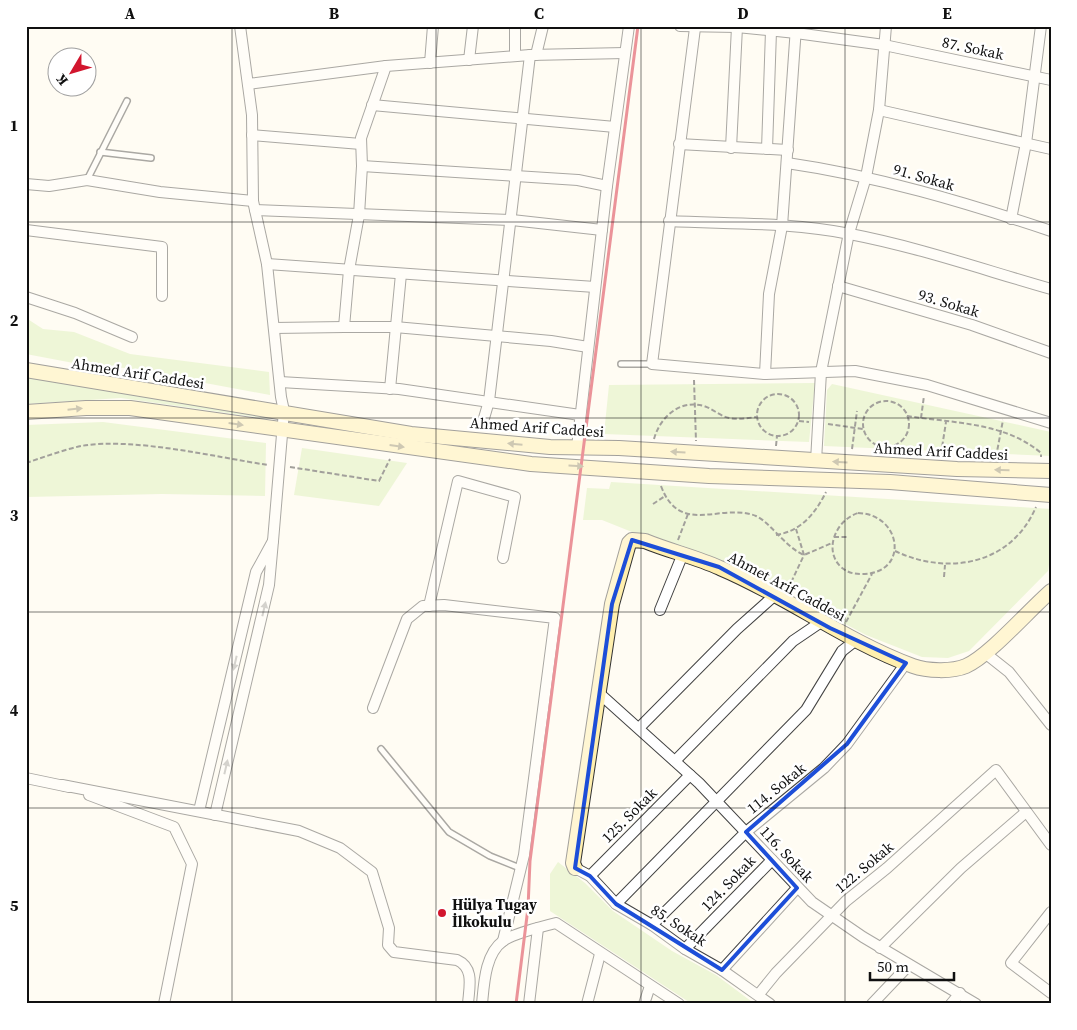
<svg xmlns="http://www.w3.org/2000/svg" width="1077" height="1030" font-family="'Source Serif 4',serif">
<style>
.green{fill:#d9efb7}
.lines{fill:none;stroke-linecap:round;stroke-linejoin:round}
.lane-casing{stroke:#434343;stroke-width:8}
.street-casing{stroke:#434343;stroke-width:12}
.secondary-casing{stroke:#323232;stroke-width:16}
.path{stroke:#323232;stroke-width:2;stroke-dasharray:5 2.5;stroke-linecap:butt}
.lane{stroke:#fff;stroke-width:5}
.street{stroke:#fff;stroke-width:10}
.secondary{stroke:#ffefae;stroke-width:14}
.rail{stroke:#d2162e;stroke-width:3}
.oneway{fill:#938b67}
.oneway2{fill:#9f9f9f}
.marked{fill:none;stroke:#1d4ed8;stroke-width:4;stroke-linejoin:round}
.grid{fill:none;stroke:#101010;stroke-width:1;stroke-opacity:0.55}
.poi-dot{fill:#d2162e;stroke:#fff;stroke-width:2}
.labels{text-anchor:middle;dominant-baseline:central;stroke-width:5;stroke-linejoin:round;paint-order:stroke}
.street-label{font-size:15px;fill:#101010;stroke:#fff}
.poi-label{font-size:15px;font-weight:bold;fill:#101010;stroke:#fff;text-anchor:start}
.neatline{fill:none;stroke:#101010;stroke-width:2}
.grid-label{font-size:16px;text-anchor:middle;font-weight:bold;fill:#101010}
</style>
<rect width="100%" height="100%" fill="#fffcf3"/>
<!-- green -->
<g class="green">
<path d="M26,318L43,329L74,332L130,354L269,372L270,395L125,368L84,365L26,354Z"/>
<path d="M26,377L36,379L272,414L270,419L121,398L26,404Z"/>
<path d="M815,383L809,442L604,434L609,385Z"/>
<path d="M832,384L1051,432V456L824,446L827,390Z"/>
<path d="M103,422L266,443L265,496L162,494L26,497V425Z"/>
<path d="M302,448L407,463L379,506L294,495Z"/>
<path d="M611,482L1051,509V551L1048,571L969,651L948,658L922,657L866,635L834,618L810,597L721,561L682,552L602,520H583L587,488L609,489Z"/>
<path d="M558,862L585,883L613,911L672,951L716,975L755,1004H692L550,911V874Z"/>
</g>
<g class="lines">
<!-- lane casing -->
<g class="lane-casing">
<g id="lane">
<path d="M100,152L151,158"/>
<path d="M87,180L127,101"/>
<path d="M621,364H652"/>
<path d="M381,749L449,832L490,856L520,868"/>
</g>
</g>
<!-- street casing -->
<g class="street-casing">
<g id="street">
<path d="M240,26L252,115L253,201L267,264L281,397L284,411L273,541"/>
<path d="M680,26L737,27L796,33L884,45L1051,80"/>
<path d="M695,28L652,364L765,374L855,371L927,385L1051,423"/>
<path d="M536,55L543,26"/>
<path d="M515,56V26"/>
<path d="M469,60L473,26"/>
<path d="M430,63L433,26"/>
<path d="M248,84L386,66"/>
<path d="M372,105L615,127"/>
<path d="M879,110L1051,149"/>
<path d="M252,135L361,144"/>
<path d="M679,144L788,150"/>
<path d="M731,148L737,27"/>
<path d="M767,149L771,31"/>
<path d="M787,163C877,176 964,202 1051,231"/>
<path d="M362,166L578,180L607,186"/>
<path d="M26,184L49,186L87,180L160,192L253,201"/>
<path d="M255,210L512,220L602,230"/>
<path d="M1011,219L1026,143L1041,26"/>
<path d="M669,221C729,224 791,222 850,234C918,247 984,270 1051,289"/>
<path d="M26,230L162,247V296"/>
<path d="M267,264L595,287"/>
<path d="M838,286L972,325L1051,353"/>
<path d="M26,297L75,313L132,337"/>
<path d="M274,328L344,327"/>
<path d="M588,347L551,341L395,327H344L349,270L359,215L362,166L361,138L386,66L530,55L625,53"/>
<path d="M765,374L769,294L782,226L796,27"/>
<path d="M280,382L399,389L580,415"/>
<path d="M390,389L401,274"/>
<path d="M482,425L489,401L530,55"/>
<path d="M577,447L607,186L629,26"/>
<path d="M816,461L821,372L849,233L866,177L879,110L886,26"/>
<path d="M429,606L458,481L515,497L503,558"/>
<path d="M660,610L682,556"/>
<path d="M985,653L1009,672L1051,725"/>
<path d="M600,694L699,783L812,902L863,937L976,1004"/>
<path d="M373,708L407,619L423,606L444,605L555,618L524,855L503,941"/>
<path d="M639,728L737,629L775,595"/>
<path d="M675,761L793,641L821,622"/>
<path d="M26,778L69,787"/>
<path d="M62,785L299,831L340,848L372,872L389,928L388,945L394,952L457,960C475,968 469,988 468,1004"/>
<path d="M89,795L174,827L192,864L164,1004"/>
<path d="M199,811L256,572L273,541L269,585L215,815"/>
<path d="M575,868L590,876L616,904L652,925L685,949L722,970L770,1004"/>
<path d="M590,876L690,775"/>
<path d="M616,904L806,710L842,651L856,640"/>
<path d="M1051,912L1011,963L1051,993"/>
<path d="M652,925L746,832L824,768L847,744L906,663"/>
<path d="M880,948L961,868L1026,812"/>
<path d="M685,949L772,860"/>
<path d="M722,970L797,888"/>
<path d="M759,994L776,973L846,901L887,868L996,770L1051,845"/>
<path d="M482,1004C484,984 485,954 503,941C512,934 544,926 556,923L679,1004"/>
<path d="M529,1004L538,928"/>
<path d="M587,1004L600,954"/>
<path d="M644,1004L650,986"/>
<path d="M872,1004L909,965"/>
<path d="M951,1004L960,993"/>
</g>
</g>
<!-- secondary casing -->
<g class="secondary-casing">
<g id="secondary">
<path d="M26,370L411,434L550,447L619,448L957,469L1051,471"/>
<path d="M26,412L86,408H130L531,464L709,476L890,482L1051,495"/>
<path d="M575,868L573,863L612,604L629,543L632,540L645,541C669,551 696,557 720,568C787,596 845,641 913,666C927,671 952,672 966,666C989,656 1029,610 1051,591"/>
</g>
</g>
<!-- path -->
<g class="path">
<path d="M694,380L696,441"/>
<circle cx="778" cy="415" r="21"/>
<circle cx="886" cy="424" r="23"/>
<path d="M907,416C952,423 1005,422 1041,453V457"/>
<path d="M921,418L924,396"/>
<path d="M799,421L809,422"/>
<path d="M828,424L863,429"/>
<path d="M654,439C660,417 680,399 704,406C713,409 720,416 729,418C738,420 747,418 757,417"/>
<path d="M776,446L777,436"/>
<path d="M852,449L857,411"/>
<path d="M941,454L946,422"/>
<path d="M996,457L1003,420"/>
<path d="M26,463C44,457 63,450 81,446C133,437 215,457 268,465"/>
<path d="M290,467L379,481L390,459"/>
<path d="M661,486C680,537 721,502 756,516C770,522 785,547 804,555L832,543"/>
<path d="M653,504L665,496"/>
<path d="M858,513C902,514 910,574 862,574C854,574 848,573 841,567C823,550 836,520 858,513Z"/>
<path d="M776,535C801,531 815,514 826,492"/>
<path d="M834,537H848"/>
<path d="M678,540L688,514"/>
<path d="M895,551C948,576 1011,565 1036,507"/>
<path d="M944,577L945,565"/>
<path d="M788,589L804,555L796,529"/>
<path d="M846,622L872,574"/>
</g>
<!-- lane -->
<use href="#lane" class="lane"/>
<!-- street -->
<use href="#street" class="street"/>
<!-- secondary -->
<use href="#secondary" class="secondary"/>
<!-- rail -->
<path class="rail" d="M516,1004L528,908L530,861L638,26"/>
</g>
<!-- one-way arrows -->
<defs><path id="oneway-solid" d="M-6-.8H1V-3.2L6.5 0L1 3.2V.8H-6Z" transform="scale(1.25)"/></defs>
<g class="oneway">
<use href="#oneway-solid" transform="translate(75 409) rotate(-6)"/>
<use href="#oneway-solid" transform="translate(236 424) rotate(8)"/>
<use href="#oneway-solid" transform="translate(515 444) rotate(-175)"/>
<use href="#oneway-solid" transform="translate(397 446) rotate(8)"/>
<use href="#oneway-solid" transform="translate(678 452) rotate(-176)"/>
<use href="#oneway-solid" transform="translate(840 462) rotate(-177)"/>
<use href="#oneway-solid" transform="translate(576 466) rotate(3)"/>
<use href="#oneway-solid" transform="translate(1002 470) rotate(-178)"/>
</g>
<g class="oneway2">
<use href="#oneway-solid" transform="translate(264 609) rotate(-77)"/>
<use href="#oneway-solid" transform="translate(235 663) rotate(103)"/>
<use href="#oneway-solid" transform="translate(226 767) rotate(-77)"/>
</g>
<!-- marked area -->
<path d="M0 0H1077V1030H0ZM632,540L719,567L830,628L906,663L847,744L746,832L797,888L722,970L616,904L590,876L575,868L612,604Z" fill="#fffcf3" fill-opacity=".55" fill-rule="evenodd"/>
<path class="marked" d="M632,540L719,567L830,628L906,663L847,744L746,832L797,888L722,970L616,904L590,876L575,868L612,604Z"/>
<!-- grid -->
<path class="grid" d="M232,26V1004M436,26V1004M641,26V1004M845,26V1004M26,222H1051M26,418H1051M26,612H1051M26,808H1051"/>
<!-- markers -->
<circle class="poi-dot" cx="442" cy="913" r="5"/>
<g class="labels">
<!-- street labels -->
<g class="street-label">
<text transform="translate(973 48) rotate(12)">87. Sokak</text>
<text transform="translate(924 177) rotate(16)">91. Sokak</text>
<text transform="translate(949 303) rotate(17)">93. Sokak</text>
<text transform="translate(138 373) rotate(9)">Ahmed Arif Caddesi</text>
<text transform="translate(537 427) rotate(4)">Ahmed Arif Caddesi</text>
<text transform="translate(941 451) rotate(3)">Ahmed Arif Caddesi</text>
<text transform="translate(787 586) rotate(28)">Ahmet Arif Caddesi</text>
<text transform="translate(776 788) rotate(-39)">114. Sokak</text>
<text transform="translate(629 815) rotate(-45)">125. Sokak</text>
<text transform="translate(787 854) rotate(47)">116. Sokak</text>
<text transform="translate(864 867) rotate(-40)">122. Sokak</text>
<text transform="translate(728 883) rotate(-46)">124. Sokak</text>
<text transform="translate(679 925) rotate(33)">85. Sokak</text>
</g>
<!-- poi labels -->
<g class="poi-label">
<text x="452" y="904">Hülya Tugay<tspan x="452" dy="17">İlkokulu</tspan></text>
</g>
</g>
<!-- border -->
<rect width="1077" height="1030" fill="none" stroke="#ffffff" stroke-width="55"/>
<!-- north arrow -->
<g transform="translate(72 72) rotate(232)"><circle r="24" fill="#ffffff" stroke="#9f9f9f"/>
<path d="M0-4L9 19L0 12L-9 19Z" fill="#d2162e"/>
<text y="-8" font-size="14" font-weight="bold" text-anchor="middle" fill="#101010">K</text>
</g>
<!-- scale -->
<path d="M870 972v8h84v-8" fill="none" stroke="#101010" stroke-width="2.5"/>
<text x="877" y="972" font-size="15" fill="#101010" stroke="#ffffff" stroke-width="4" paint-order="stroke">50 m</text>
<rect x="28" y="28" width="1022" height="974" class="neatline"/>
<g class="grid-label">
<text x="130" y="19">A</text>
<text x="334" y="19">B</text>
<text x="539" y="19">C</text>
<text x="743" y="19">D</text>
<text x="947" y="19">E</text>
<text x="14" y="131">1</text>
<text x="14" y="326">2</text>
<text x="14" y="521">3</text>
<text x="14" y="716">4</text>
<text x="14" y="911">5</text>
</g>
</svg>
